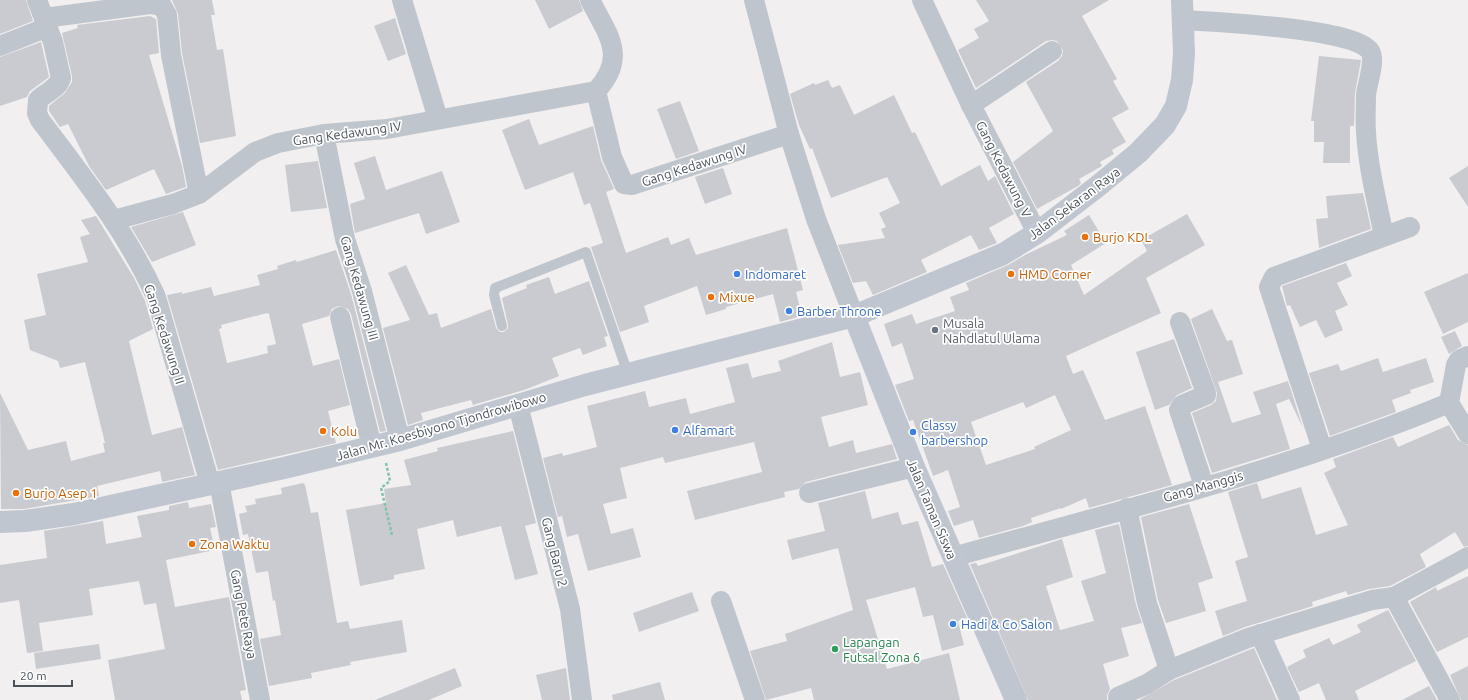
<svg xmlns="http://www.w3.org/2000/svg" width="1468" height="700" font-family="Ubuntu,sans-serif">
<style>
.building{fill:#c9cbd1;fill-rule:evenodd}
.lines{fill:none;stroke-linecap:round;stroke-linejoin:round}
.path{stroke:#7fc4a6;stroke-width:2.5;stroke-dasharray:3 2;stroke-linecap:butt}
.service{stroke:#bfc5cc;stroke-width:10}
.minor{stroke:#bfc5cc;stroke-width:20}
.secondary{stroke:#bfc6d0;stroke-width:22}
.food-dot{fill:#e8710a;stroke:#fff;stroke-width:1.5}
.shop-dot{fill:#3f7fe0;stroke:#fff;stroke-width:1.5}
.worship-dot{fill:#6b7280;stroke:#fff;stroke-width:1.5}
.leisure-dot{fill:#2e9e5b;stroke:#fff;stroke-width:1.5}
.labels{text-anchor:middle;dominant-baseline:central;stroke-width:3.5;stroke-linejoin:round;paint-order:stroke}
.street-label{font-size:13px;fill:#49515a;stroke:#fff}
.food-label{font-size:13px;fill:#c56008;stroke:#fff;text-anchor:start}
.shop-label{font-size:13px;fill:#366cbe;stroke:#fff;text-anchor:start}
.worship-label{font-size:13px;fill:#5b616d;stroke:#fff;text-anchor:start}
.leisure-label{font-size:13px;fill:#27864d;stroke:#fff;text-anchor:start}
</style>
<rect width="100%" height="100%" fill="#f1efef"/>
<!-- building -->
<g class="building">
<path d="M0,0H26L33,21L0,34Z"/>
<path d="M172,0H212L215,15H211L217,50L223,49L236,136L200,143L182,53L178,14Z"/>
<path d="M535,0H579L583,11L549,29Z"/>
<path d="M976,0H1109L1082,16L1117,79L1113,81L1129,109L1112,118L1126,142L1112,150L1114,154L1100,162L1102,166L1079,179L1081,183L1078,186L1037,209L1013,162L1053,131L1026,82L1058,61L1062,56L1063,50L1057,41L1052,40L1046,41L976,88L958,50L979,38L974,29L989,21Z"/>
<path d="M150,16L156,19L159,53L149,55L182,166L186,187L166,194L154,169L106,190L89,166L68,124L60,127L49,111V106L65,93L72,82V76L62,33L78,28L77,25Z"/>
<path d="M395,18L406,54L388,61L374,26Z"/>
<path d="M41,42L49,77L30,91L27,97L0,106V57Z"/>
<path d="M1319,56L1361,60L1355,93L1354,126H1350V163H1323L1324,142H1314V121H1311Z"/>
<path d="M828,80L832,88L840,85L854,115L894,95L912,133L915,132L941,186L980,165L988,181L995,176L1014,214L989,228L997,243L979,250L971,235L921,260L927,272L873,295L866,281L853,283L838,245L885,238L881,229L886,227L879,213L900,203L887,177L831,198L812,148L810,149L799,125L790,94L814,83L815,85Z"/>
<path d="M680,101L699,151L676,159L657,109Z"/>
<path d="M529,119L539,145L593,126L601,160L614,189L606,192L626,253L668,237L671,245L689,238L696,255L787,228L803,290L796,292L802,316L780,322L773,294L726,307V309L706,315L697,286L644,306L649,322L620,332L591,247L603,243L590,203L584,205L573,172L525,190L502,130Z"/>
<path d="M375,156L386,190L442,171L460,222L426,234L419,213L355,233L350,204L365,199L354,163Z"/>
<path d="M318,161L327,208L291,212L285,165Z"/>
<path d="M1468,166V207L1449,178Z"/>
<path d="M723,168L732,194L705,204L695,177Z"/>
<path d="M1363,193L1371,229L1319,248L1316,219L1328,218L1326,196Z"/>
<path d="M183,212L196,245L152,262L131,227Z"/>
<path d="M1187,214L1205,245L1146,278L1161,313L1066,356L1073,374L1083,370L1105,420L1145,406L1172,485L1089,508L1086,498L1061,509V508L1031,518L1032,522L1023,526L979,538L973,520L954,526L948,511L960,507L948,470L933,476L913,420L909,421L895,385L914,379L902,343L892,347L884,324L912,314L916,324L955,311L950,297L969,290L966,283L1008,265L1027,254L1067,235L1064,231L1089,215L1106,243L1071,265L1084,295L1147,251L1141,240ZM1055,395L1071,430L1034,447L1035,449L986,465L971,422L1023,402L1026,408Z"/>
<path d="M96,216L134,278L145,301L153,329L129,341L152,435L182,427L195,475L162,482L160,471L97,486L99,496L24,509H1L0,393L28,450L66,441L71,461L105,452L103,443H105L85,362L60,368L58,361L30,350L24,320L46,315L37,274L88,262L80,237L90,234L81,220Z"/>
<path d="M336,250L351,294L386,431L380,432L351,314L348,309L338,306L332,309L329,316L302,324L313,366L339,359L350,405L328,411L336,443L218,470L167,295L182,292V294L211,287L214,296L260,285L257,275L278,269L277,266L296,260L297,262ZM267,313L269,314L276,344L267,346L268,353L227,363L219,329L222,328L221,325Z"/>
<path d="M1346,263L1352,276L1337,283L1348,305L1335,311L1343,330L1325,338L1316,320L1300,327L1290,305L1287,306L1282,286Z"/>
<path d="M406,265L429,315L437,313L441,328L491,309L496,328L500,332H504L508,328V325L502,298L527,288L526,285L549,277L555,294L589,281L608,336L604,337L607,346L583,355L580,348L552,358L559,376L527,389L473,405L471,400L421,413L423,420L408,425L383,328L410,320L388,273Z"/>
<path d="M1468,273V322L1443,334L1424,292Z"/>
<path d="M1212,309L1227,341L1232,340L1243,374L1218,382L1232,423L1261,414L1253,392L1288,381L1303,428L1289,399L1276,404L1290,449L1212,473L1192,413L1211,405L1216,401L1217,393L1191,319Z"/>
<path d="M1455,331L1462,346L1449,354L1441,337Z"/>
<path d="M1174,339L1192,388L1177,395L1169,405L1155,410L1136,352Z"/>
<path d="M832,342L840,377L860,372L868,405L821,417L829,447L853,440L856,453L892,444L897,459L806,482L799,489L784,492L785,497L695,520L687,491L762,472L754,442L665,463L663,457L620,468L627,498L603,504L611,534L633,528L641,557L588,571L578,534L567,537L562,516L558,517L543,458L562,453L563,456L597,447L587,406L645,391L649,407L686,398L690,414L735,402L726,368L748,363L752,378L781,371L778,361Z"/>
<path d="M1378,358L1383,372L1426,358L1434,382L1410,390L1411,393L1392,400L1396,412L1330,436L1309,373L1338,364L1341,371Z"/>
<path d="M1449,425L1458,440L1468,445V546L1464,547L1455,532L1420,554L1426,567L1390,586L1369,589L1348,595L1346,591L1312,602L1313,606L1245,627L1223,636L1215,611L1247,601L1235,561L1248,557L1228,492L1257,483L1262,499L1301,487L1316,535L1348,525L1324,473L1336,467L1333,459L1393,437L1398,447Z"/>
<path d="M513,431L536,523L525,526L538,574L515,580L501,526L457,537L453,520L417,529L425,569L394,575V579L360,586L346,510L386,503L384,489L411,485L404,460L438,451L437,448Z"/>
<path d="M303,483L305,485L311,513L318,512L337,623L348,621L350,629L402,620L407,652L350,662L351,665L311,673L312,678L269,686L260,639L281,635L275,600L273,601L268,571L256,573L248,534L243,535L239,514L247,512L245,506L256,504L255,499L282,494L281,488Z"/>
<path d="M865,491L872,519L898,512L902,525L918,521L932,567L943,564L967,618L958,621L964,645L942,651L933,615L923,617L915,587L866,600L887,669L949,653L960,700H814L811,688L766,700L750,651L787,641L785,634L853,610L838,548L792,560L787,540L825,531L818,503Z"/>
<path d="M188,502L189,508L211,504L216,527L210,528L215,550L166,560L175,607L229,597L246,690L240,691L242,700H115L108,660L165,649L156,603L144,605L139,581L89,589L93,615L39,623L43,651L27,653L19,600L0,603V565L47,558L44,531L103,521L106,544L142,537L137,516L169,510V506Z"/>
<path d="M1189,504L1213,578L1198,583L1206,611L1166,623L1158,600L1141,517Z"/>
<path d="M1119,524L1136,605L1142,623L1121,628L1129,656L1103,664L1110,689L1107,695V700H1028L970,564L976,563L978,566L1062,539L1073,577L1046,586L1060,630L1094,621L1081,581L1106,573L1095,530Z"/>
<path d="M1468,576V637L1437,652L1410,602L1436,587L1437,591Z"/>
<path d="M692,592L699,611L639,632L633,613Z"/>
<path d="M1388,610L1416,661L1355,691L1359,700H1326L1319,683L1299,692L1287,667L1306,657L1303,650L1329,638L1333,645L1361,632L1357,625Z"/>
<path d="M99,644L101,659L36,669L34,653Z"/>
<path d="M1254,648L1277,700H1139L1174,680Z"/>
<path d="M1468,666V700H1461L1450,675Z"/>
<path d="M455,668L462,686L429,700H375Z"/>
<path d="M566,668L570,700H542L536,675Z"/>
<path d="M660,682L665,700H613L612,695Z"/>
<path d="M1429,686L1437,700H1402Z"/>
</g>
<g class="lines">
<!-- path -->
<path class="path" d="M386,463L390,481L381,488L392,535"/>
<!-- service -->
<path class="service" d="M502,326L494,295L495,288L586,252L628,374"/>
<!-- minor -->
<g class="minor">
<path d="M37,0L53,42L61,78C58,89 46,92 38,100L37,113L40,120C83,177 127,232 156,297L210,484"/>
<path d="M402,0L438,119"/>
<path d="M590,0C608,35 628,57 596,91L612,157L624,184L632,185L789,134"/>
<path d="M754,0L789,134L816,219L854,316"/>
<path d="M922,0L971,105L1037,233"/>
<path d="M44,18L150,4L162,6L167,15L171,55L199,194"/>
<path d="M1183,20C1211,22 1362,28 1371,53C1375,63 1367,85 1366,95C1366,107 1365,120 1366,132C1368,167 1377,202 1384,236"/>
<path d="M0,46L48,27"/>
<path d="M971,105L1052,51"/>
<path d="M324,134L345,239L362,291L400,440"/>
<path d="M114,220L173,204L199,194L255,152L278,143L324,134L387,129L596,91"/>
<path d="M340,317L372,447"/>
<path d="M1180,322L1206,393V395L1182,405L1179,410L1204,486"/>
<path d="M1468,356L1459,360L1456,365L1449,403L1468,434"/>
<path d="M518,405L570,609L582,700"/>
<path d="M1322,449L1269,287L1274,277L1410,227"/>
<path d="M219,482L260,700"/>
<path d="M809,493L914,467"/>
<path d="M1127,508L1147,603L1169,670"/>
<path d="M953,557C1119,511 1290,469 1449,403"/>
<path d="M1394,597L1450,700"/>
<path d="M721,601L755,700"/>
<path d="M1260,634L1290,700"/>
<path d="M1118,697L1147,684L1169,670L1248,638L1372,600L1394,597L1468,557"/>
</g>
<!-- secondary -->
<g class="secondary">
<path d="M854,316L914,467L1016,700"/>
<path d="M0,522L25,521L74,514L284,468L400,440L585,385L854,316L1003,254L1037,233L1098,186L1138,153L1165,125L1176,106L1182,80L1184,53L1182,0"/>
</g>
</g>
<!-- markers -->
<g class="food-dot">
<circle cx="1085" cy="237" r="4"/>
<circle cx="1011" cy="274" r="4"/>
<circle cx="711" cy="297" r="4"/>
<circle cx="323" cy="431" r="4"/>
<circle cx="16" cy="493" r="4"/>
<circle cx="192" cy="544" r="4"/>
</g>
<g class="shop-dot">
<circle cx="737" cy="274" r="4"/>
<circle cx="789" cy="311" r="4"/>
<circle cx="675" cy="430" r="4"/>
<circle cx="913" cy="432" r="4"/>
<circle cx="953" cy="624" r="4"/>
</g>
<circle class="worship-dot" cx="935" cy="330" r="4"/>
<circle class="leisure-dot" cx="835" cy="649" r="4"/>
<g class="labels">
<!-- street labels -->
<g class="street-label">
<text transform="translate(347 133) rotate(-8)">Gang Kedawung IV</text>
<text transform="translate(694 165) rotate(-18)">Gang Kedawung IV</text>
<text transform="translate(1004 169) rotate(63)">Gang Kedawung V</text>
<text transform="translate(1074 203) rotate(-37)">Jalan Sekaran Raya</text>
<text transform="translate(360 288) rotate(74)">Gang Kedawung III</text>
<text transform="translate(165 334) rotate(72)">Gang Kedawung II</text>
<text transform="translate(441 426) rotate(-16)">Jalan Mr. Koesbiyono Tjondrowibowo</text>
<text transform="translate(1203 486) rotate(-16)">Gang Manggis</text>
<text transform="translate(932 509) rotate(67)">Jalan Taman Siswa</text>
<text transform="translate(555 552) rotate(76)">Gang Baru 2</text>
<text transform="translate(244 614) rotate(79)">Gang Pete Raya</text>
</g>
<!-- food labels -->
<g class="food-label">
<text x="1093" y="237">Burjo KDL</text>
<text x="1019" y="274">HMD Corner</text>
<text x="719" y="297">Mixue</text>
<text x="331" y="431">Kolu</text>
<text x="24" y="493">Burjo Asep 1</text>
<text x="200" y="544">Zona Waktu</text>
</g>
<!-- shop labels -->
<g class="shop-label">
<text x="745" y="274">Indomaret</text>
<text x="797" y="311">Barber Throne</text>
<text x="921" y="425">Classy<tspan x="921" dy="15">barbershop</tspan></text>
<text x="683" y="430">Alfamart</text>
<text x="961" y="624">Hadi &amp; Co Salon</text>
</g>
<!-- worship labels -->
<g class="worship-label">
<text x="943" y="323">Musala<tspan x="943" dy="15">Nahdlatul Ulama</tspan></text>
</g>
<!-- leisure labels -->
<g class="leisure-label">
<text x="843" y="642">Lapangan<tspan x="843" dy="15">Futsal Zona 6</tspan></text>
</g>
</g>
<!-- scale -->
<path d="M14 680v6h58v-6" fill="none" stroke="#49515a" stroke-width="2"/>
<text x="20" y="680" font-size="12" fill="#49515a" stroke="#ffffff" stroke-width="3" paint-order="stroke">20 m</text>
</svg>
